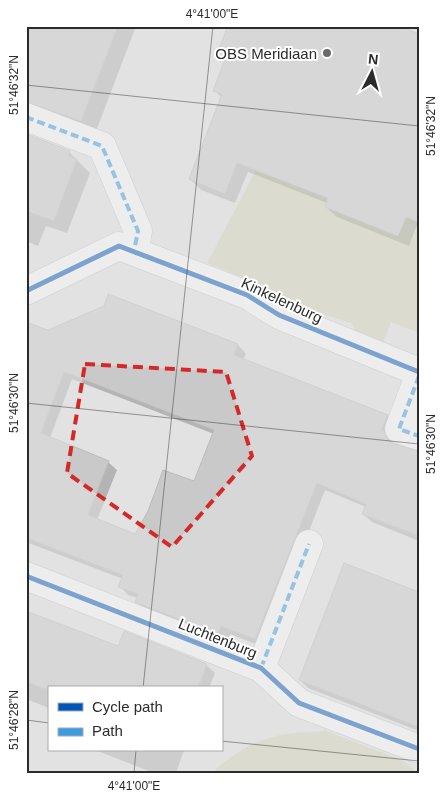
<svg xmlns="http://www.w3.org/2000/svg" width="445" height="799" font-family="Arial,sans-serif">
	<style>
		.green { fill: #d2d5b8 }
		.shadow { fill: #0003; fill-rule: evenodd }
		.building { fill: #c9c9c9; stroke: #bcbcbc; fill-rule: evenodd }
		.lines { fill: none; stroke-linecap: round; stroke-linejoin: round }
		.minor-casing { stroke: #b8b8b8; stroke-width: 29 }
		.minor { stroke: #fbfbfb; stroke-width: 28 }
		.quiet { stroke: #3d9ce1; stroke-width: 4; stroke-dasharray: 8 4; stroke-linecap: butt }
		.cycleway-casing { stroke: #fff; stroke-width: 8 }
		.cycleway { stroke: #0057b8; stroke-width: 5 }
		.marked { fill: none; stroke: #d62828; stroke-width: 4; stroke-dasharray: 10 6; stroke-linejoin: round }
		.ticks { fill: none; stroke: #2a2b2b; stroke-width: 1; stroke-opacity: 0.45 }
		.poi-dot { fill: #6a6b6b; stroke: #fff; stroke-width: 2 }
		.labels { text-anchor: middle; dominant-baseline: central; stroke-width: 4; stroke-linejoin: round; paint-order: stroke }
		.poi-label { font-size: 15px; fill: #2a2b2b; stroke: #fff; text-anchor: end }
		.street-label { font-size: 15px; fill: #2a2b2b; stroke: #fff }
		.neatline { fill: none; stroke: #2a2b2b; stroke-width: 2 }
		.ticks-label { font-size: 12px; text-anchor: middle; fill: #2a2b2b }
	</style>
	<rect width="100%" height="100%" fill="#e2e2e2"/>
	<path class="green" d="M256 170 328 198 325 207 398 236 406 217 419 222V333L391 322 383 343 358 336 351 323 300 307 289 310 272 301 258 284 207 263Z
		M326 731 404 761 417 773H212C233 753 258 738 287 734 299 732 313 732 326 731Z"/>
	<path class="shadow" d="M29 26H136L95 134 26 122V35Z
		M419 35V228L416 227 409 246 337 217 326 207 327 203 248 172 235 203 201 190 190 179 222 98 214 90 227 58 219 51Z
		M26 135 69 152 90 173 67 233 46 226 38 246 26 241Z
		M109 296 238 345 246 354 243 360 387 416 395 425 389 439 394 445 419 452V541L372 522 363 514 366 507 325 490 264 647 230 634 227 642 145 610 137 602 138 598 128 595 120 586 123 579 26 542V331L48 332 104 307ZM72 379 214 434 194 483 136 535 97 520 117 470 108 462 50 438Z
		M419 594V731L308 688 300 680Z
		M26 613 119 647 206 665 215 673 209 688H49V708L26 699Z
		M95 750H184L176 773H154Z"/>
	<path class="building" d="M26 26H118L81 121 26 102Z
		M228 26H400L419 34V222L406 217 398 236 325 207 328 198 237 163 225 194 189 179 222 94 213 91 227 54 218 51Z
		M26 134 70 151 68 156 77 159 54 221 26 211Z
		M108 294 238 344 234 355 388 415 381 430 384 431 387 439 394 444 419 451V536L362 514 366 504 317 483 255 639 221 626 218 634 135 602 138 594 118 587 123 575 26 538V322L48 330 104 306ZM64 372 214 430 194 481 163 470 148 511 135 534 88 515 109 461 41 433Z
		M344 563 419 592V727L299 680Z
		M26 611 118 646 124 631 207 664 198 688H42L26 682Z"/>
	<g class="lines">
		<defs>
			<path id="minor" d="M26 117 102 146 138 231 134 251
				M26 291 119 246 247 295 279 315 419 372
				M419 376 399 429 419 436
				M26 576 261 668 299 703 419 749
				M261 668 309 544"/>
		</defs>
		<use href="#minor" class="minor-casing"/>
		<use href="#minor" class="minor"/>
		<path class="quiet" d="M26 117 102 146 138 231 134 251
			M419 376 399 429 419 436
			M261 668 309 544"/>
		<defs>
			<path id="cycleway" d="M26 291 119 246 247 295 279 315 419 372
				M26 576 261 668 299 703 419 749"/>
		</defs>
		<use href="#cycleway" class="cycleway-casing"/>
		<use href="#cycleway" class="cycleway"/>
	</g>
	<path d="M0 0H445V799H0ZM85 364 226 372 252 456 172 547 67 473Z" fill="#e2e2e2" fill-opacity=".55" fill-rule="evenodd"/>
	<path class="marked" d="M85 364 226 372 252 456 172 547 67 473Z"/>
	<path class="ticks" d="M26 85 419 126M26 403 419 444M143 688 213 26M26 720 49 723M221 741 419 761M134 773 136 750"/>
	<circle class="poi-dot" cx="327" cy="53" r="5"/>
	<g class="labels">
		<g class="poi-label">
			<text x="317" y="53">OBS Meridiaan</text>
		</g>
		<g class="street-label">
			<text transform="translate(282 300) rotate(25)">Kinkelenburg</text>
			<text transform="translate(218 638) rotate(22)">Luchtenburg</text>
		</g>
	</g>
	<rect width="445" height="799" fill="none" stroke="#ffffff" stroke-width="55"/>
	<rect x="48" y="686" width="175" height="65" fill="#ffffff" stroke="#aaaaaa"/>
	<rect x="58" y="703" width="25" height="8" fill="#0057b8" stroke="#aaaaaa"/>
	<text x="92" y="712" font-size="15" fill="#2a2b2b">Cycle path</text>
	<rect x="58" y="728" width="25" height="8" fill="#3d9ce1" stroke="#aaaaaa"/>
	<text x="92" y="736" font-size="15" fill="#2a2b2b">Path</text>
	<g transform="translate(372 72) rotate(6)" stroke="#ffffff" stroke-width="4" paint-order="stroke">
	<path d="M0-4L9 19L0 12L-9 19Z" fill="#2a2b2b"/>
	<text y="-8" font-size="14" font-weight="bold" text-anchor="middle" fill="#2a2b2b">N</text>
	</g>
	<rect x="28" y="28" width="390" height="744" class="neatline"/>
	<g class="ticks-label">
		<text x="212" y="18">4°41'00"E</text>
		<text transform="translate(14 85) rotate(-90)" y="4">51°46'32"N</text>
		<text transform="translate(431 126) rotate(-90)" y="4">51°46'32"N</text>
		<text transform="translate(14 403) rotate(-90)" y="4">51°46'30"N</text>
		<text transform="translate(431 444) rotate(-90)" y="4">51°46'30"N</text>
		<text transform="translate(14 720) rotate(-90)" y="4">51°46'28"N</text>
		<text x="134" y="790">4°41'00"E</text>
	</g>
</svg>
